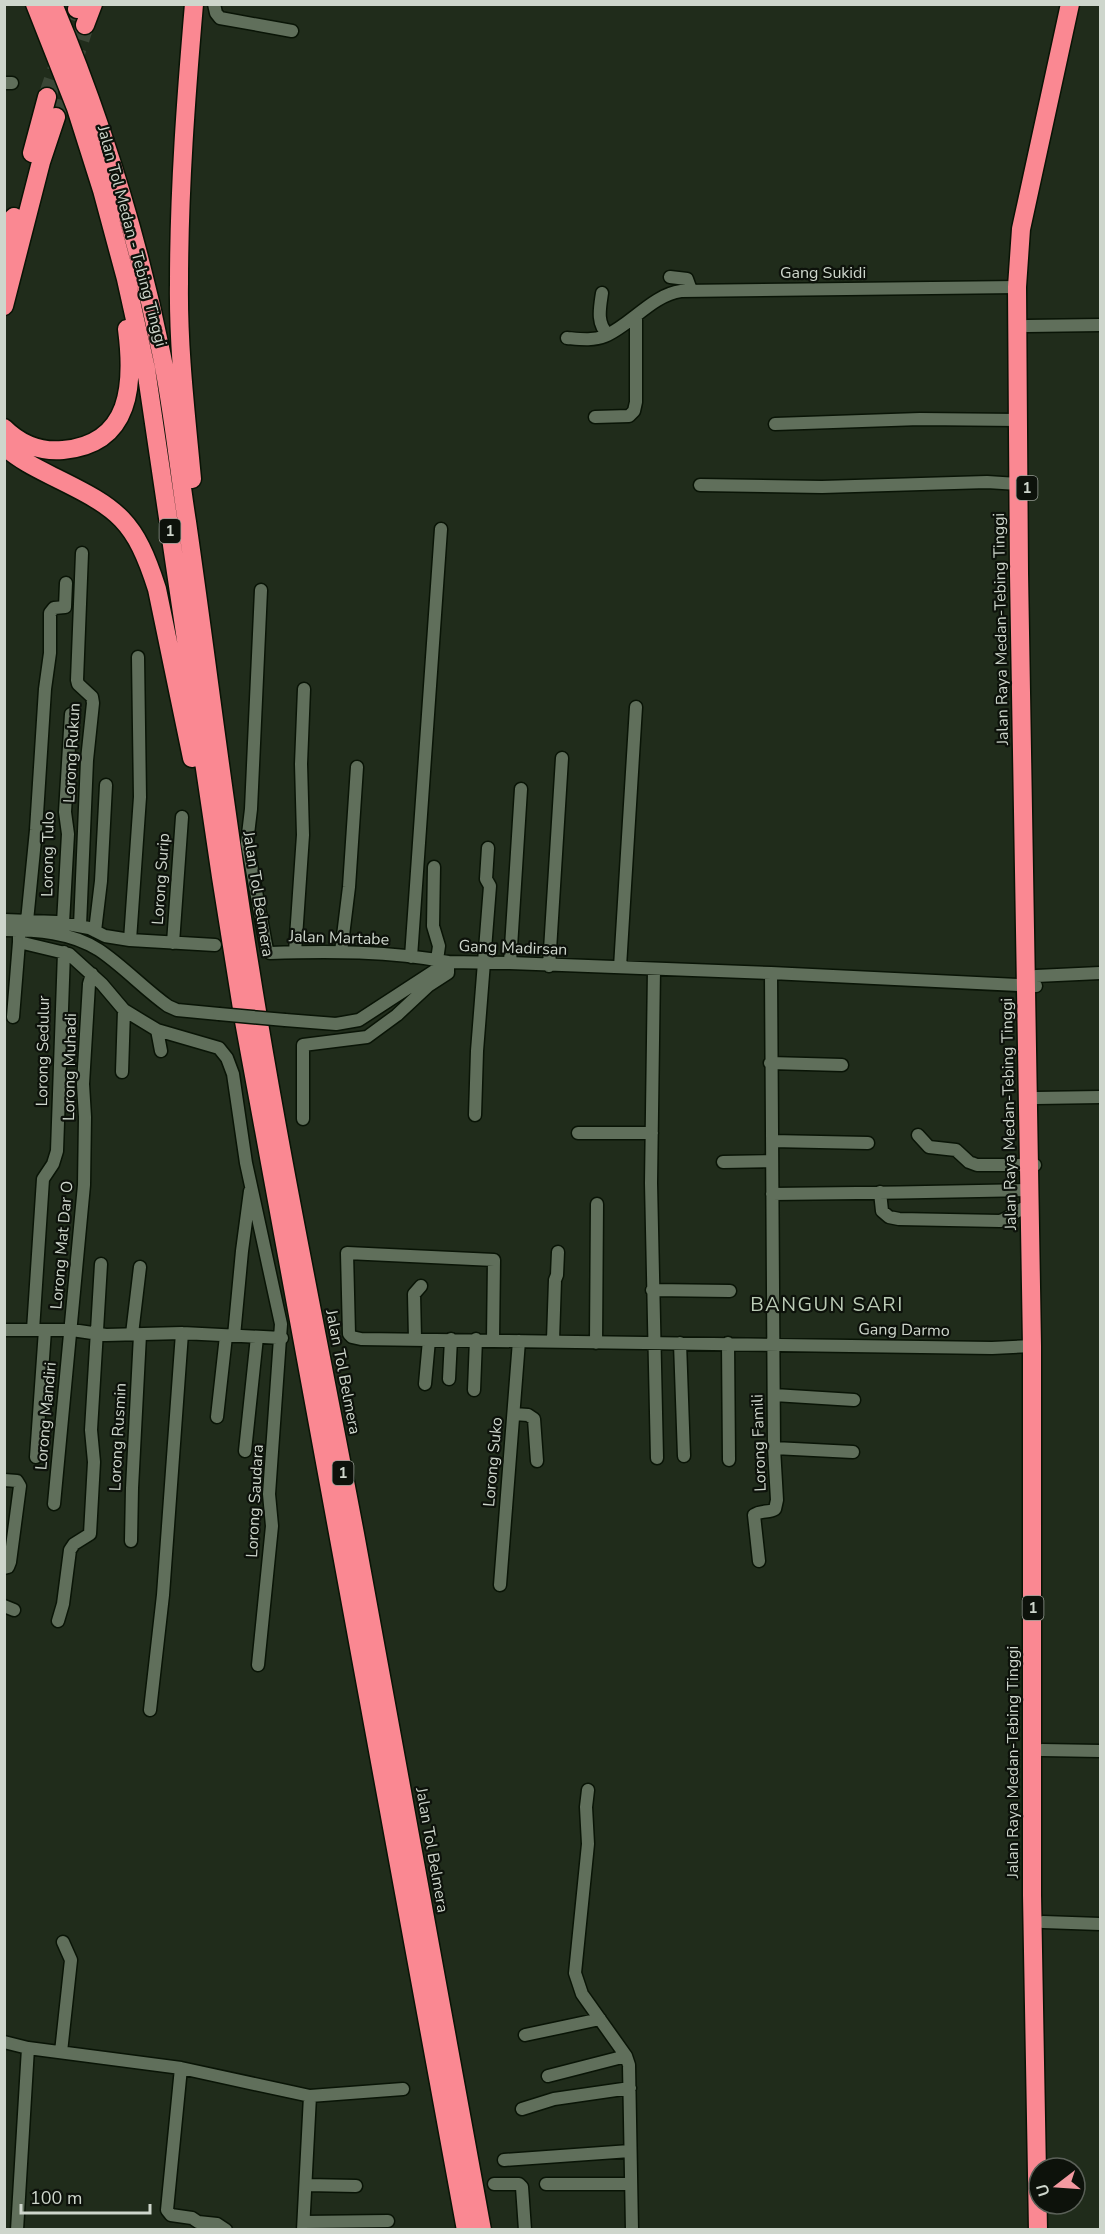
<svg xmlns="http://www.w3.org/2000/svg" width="1105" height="2234" font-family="'Nunito Sans',sans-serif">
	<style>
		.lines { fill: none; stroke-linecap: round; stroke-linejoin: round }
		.highway-tunnel { stroke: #3a4636; stroke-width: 18; stroke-dasharray: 18 9; stroke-linecap: butt }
		.minor-casing { stroke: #091406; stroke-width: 15 }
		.highway-casing { stroke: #091406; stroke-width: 21 }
		.minor { stroke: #606f5b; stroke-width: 12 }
		.highway { stroke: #fa8892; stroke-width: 18 }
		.minor-bridge-casing { stroke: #091406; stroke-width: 15; stroke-linecap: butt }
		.minor-bridge { stroke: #606f5b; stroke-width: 12 }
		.labels { text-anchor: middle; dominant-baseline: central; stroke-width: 4.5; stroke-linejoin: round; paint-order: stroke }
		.shield { fill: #0d120b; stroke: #949b92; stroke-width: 1.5 }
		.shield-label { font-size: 15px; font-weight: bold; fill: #ced6cc }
		.street-label { font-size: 16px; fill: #ced6cc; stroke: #0d120b }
		.quarter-label { font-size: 20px; letter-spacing: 1.5px; fill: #bbcbb6; stroke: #0d120b }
	</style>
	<rect width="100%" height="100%" fill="#202c1b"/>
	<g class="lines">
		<path class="highway-tunnel" d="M47 97 77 9
			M56 117 85 25"/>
		<defs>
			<path id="minor" d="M214 4 216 13 220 18 292 31
				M4 83H12
				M670 277 687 279 691 290
				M602 293C600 307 596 324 608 334
				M1027 326 1100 325
				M567 338C579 339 593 341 605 336 631 325 652 295 681 291L1017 287
				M595 417 629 416 634 411 636 402V317
				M775 424 920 419 1018 420
				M700 485 822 487 987 482 1018 484
				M261 590 251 809 247 843 267 950 270 953C329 951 390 951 448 962V973L428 986 397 1015 367 1037 303 1045V1119
				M434 867 433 926 439 946 437 960
				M4 920 57 922 89 928 105 936 130 940 215 945
				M27 921 36 830 45 689 50 653V613L54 608 65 607 66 583
				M63 923 68 834 65 812 71 714
				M80 926 87 760 93 703 92 697 78 684 77 680 82 553
				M4 930C37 930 71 932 99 950 123 966 144 989 168 1006L177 1010 219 1014
				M19 930V942L69 954 102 984 124 1010 157 1030 219 1048 227 1058 233 1074 246 1163 281 1324 269 1494 272 1526 258 1665
				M95 931 101 881 106 785
				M130 940 140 797 138 657
				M173 943 182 817
				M295 952 303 835 301 764 304 689
				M341 952 349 887 357 767
				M411 957 441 529
				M510 963 521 789
				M549 966 562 758
				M620 967 636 707
				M654 969 651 1183 657 1458
				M1036 976 1100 973
				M13 1017 19 942
				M285 1020 336 1024 359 1020 448 962 510 963 771 973 1036 986
				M157 1030 161 1051
				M770 1063 842 1065
				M122 1072 124 1010
				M1036 1098 1100 1097
				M475 1115 477 1051 490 886 486 879 488 848
				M578 1133H652
				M918 1135 929 1147 956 1150 969 1162 977 1165H1035
				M772 1141 868 1143
				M723 1162 772 1161
				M880 1192 882 1211 889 1217 899 1219 1000 1221C1011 1217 1016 1210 1029 1206
				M772 1194C858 1193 943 1192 1029 1190
				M652 1290 730 1291
				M4 1330H72L106 1335 182 1333 282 1338
				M33 1330 43 1179 53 1164 57 1151 64 952
				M132 1334 140 1267
				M234 1336 242 1251 250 1191
				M415 1339 414 1294 421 1286
				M493 1340 494 1260 347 1253 349 1334 352 1337 361 1339 992 1348 1032 1346
				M553 1340 555 1280 557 1275 558 1252
				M596 1343 597 1204
				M680 1343 684 1456
				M728 1343 729 1460
				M449 1379 451 1339
				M425 1384 429 1340
				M474 1390 476 1339
				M774 1395 854 1400
				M514 1414 528 1415 534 1419 537 1461
				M217 1417 226 1336
				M774 1448 853 1452
				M245 1451 257 1337
				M36 1457 45 1330
				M4 1480 17 1481 20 1486 10 1562 8 1567 4 1568
				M54 1504 84 1185 85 1117 83 1084 89 984 92 974
				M131 1541 132 1488 140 1335
				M759 1561 754 1515C761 1510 769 1513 775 1509L777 1500 774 1448 771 973
				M500 1585 519 1341
				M4 1606 14 1610
				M58 1621 63 1604 70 1550 74 1544 90 1534 94 1462 91 1430 101 1264
				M150 1710 163 1595 182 1333
				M1042 1750 1100 1751
				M588 1790 586 1807 588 1844 575 1973 582 1994 626 2056 629 2065 632 2230
				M1043 1922 1100 1924
				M525 2035 600 2019
				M4 2042 28 2048 181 2068 310 2096 303 2230
				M61 2052 71 1960 63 1942
				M181 2068 167 2210 171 2215 192 2218 198 2222 217 2224 226 2230
				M548 2076 626 2056
				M310 2096 403 2089
				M522 2109 554 2099 630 2088
				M504 2160 630 2151
				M494 2184H519L522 2187 525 2230
				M546 2184H631
				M307 2185 356 2186
				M304 2222 388 2221
				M17 2230 28 2048"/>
			<path id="highway" d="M35 4 76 108 102 190 126 279 146 369 221 877 244 1021 466 2230
				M53 4C100 116 137 234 161 352 173 408 178 465 187 522 208 668 225 815 249 962 279 1153 319 1343 355 1534 399 1765 439 1998 482 2230
				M77 9 79 4
				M85 25 93 4
				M32 153 47 97
				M4 253 14 217
				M4 306 41 162 56 117
				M4 428C20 444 41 452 63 450 132 444 134 383 127 329
				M4 446C19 460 38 469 56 478 119 509 135 520 157 589L192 758
				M192 479C186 414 178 348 179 283 179 190 186 97 194 4
				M1038 2230 1032 1895V1346L1019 573 1017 287 1021 229 1070 4"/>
		</defs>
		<use href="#minor" class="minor-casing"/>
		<use href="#highway" class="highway-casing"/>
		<use href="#minor" class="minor"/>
		<use href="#highway" class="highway"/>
		<defs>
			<path id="minor-bridge" d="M219 1014 285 1020"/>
		</defs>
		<use href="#minor-bridge" class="minor-bridge-casing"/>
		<use href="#minor-bridge" class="minor-bridge"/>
	</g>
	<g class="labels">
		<g class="shield">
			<rect x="1016.5" y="476" width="21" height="24" rx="4.5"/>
			<rect x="159.5" y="519" width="21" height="24" rx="4.5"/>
			<rect x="332.5" y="1461" width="21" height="24" rx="4.5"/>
			<rect x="1022.5" y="1596" width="21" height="24" rx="4.5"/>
		</g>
		<g class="shield-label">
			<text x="1027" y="488">1</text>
			<text x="170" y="531">1</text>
			<text x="343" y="1473">1</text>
			<text x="1033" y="1608">1</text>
		</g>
		<g class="street-label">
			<text transform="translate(132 236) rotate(75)">Jalan Tol Medan - Tebing Tinggi</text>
			<text x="823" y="273">Gang Sukidi</text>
			<text transform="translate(1001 629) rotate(-91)">Jalan Raya Medan-Tebing Tinggi</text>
			<text transform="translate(72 753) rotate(-87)">Lorong Rukun</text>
			<text transform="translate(48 854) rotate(-89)">Lorong Tulo</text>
			<text transform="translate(161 879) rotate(-86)">Lorong Surip</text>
			<text transform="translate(258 894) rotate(81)">Jalan Tol Belmera</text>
			<text transform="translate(339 938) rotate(2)">Jalan Martabe</text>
			<text transform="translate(513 948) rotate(2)">Gang Madirsan</text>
			<text transform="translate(43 1051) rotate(-89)">Lorong Sedulur</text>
			<text transform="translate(70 1067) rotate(-89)">Lorong Muhadi</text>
			<text transform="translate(1009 1114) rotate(-91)">Jalan Raya Medan-Tebing Tinggi</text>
			<text transform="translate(62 1245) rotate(-85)">Lorong Mat Dar O</text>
			<text transform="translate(904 1330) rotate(1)">Gang Darmo</text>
			<text transform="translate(343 1372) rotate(79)">Jalan Tol Belmera</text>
			<text transform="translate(46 1416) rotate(-85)">Lorong Mandiri</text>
			<text transform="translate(118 1437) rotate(-87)">Lorong Rusmin</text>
			<text transform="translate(759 1443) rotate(-92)">Lorong Famili</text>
			<text transform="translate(493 1462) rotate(-85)">Lorong Suko</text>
			<text transform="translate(255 1501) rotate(-87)">Lorong Saudara</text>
			<text transform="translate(1013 1762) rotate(-90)">Jalan Raya Medan-Tebing Tinggi</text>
			<text transform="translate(432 1850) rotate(80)">Jalan Tol Belmera</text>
		</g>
		<g class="quarter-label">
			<text x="827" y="1304">BANGUN SARI</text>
		</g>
	</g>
	<rect width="1105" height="2234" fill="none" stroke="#ced6cc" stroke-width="12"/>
	<g transform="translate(1057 2186) rotate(253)"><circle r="28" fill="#0d120b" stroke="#5a6058" stroke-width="1.5"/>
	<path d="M0-4.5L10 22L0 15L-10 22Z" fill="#f49aa1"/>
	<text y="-9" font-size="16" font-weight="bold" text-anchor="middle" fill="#ced6cc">U</text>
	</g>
	<path d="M21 2204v9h129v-9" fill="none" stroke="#ced6cc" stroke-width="3"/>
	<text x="30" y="2204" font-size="18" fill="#ced6cc" stroke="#0d120b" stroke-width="4.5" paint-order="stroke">100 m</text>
</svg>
